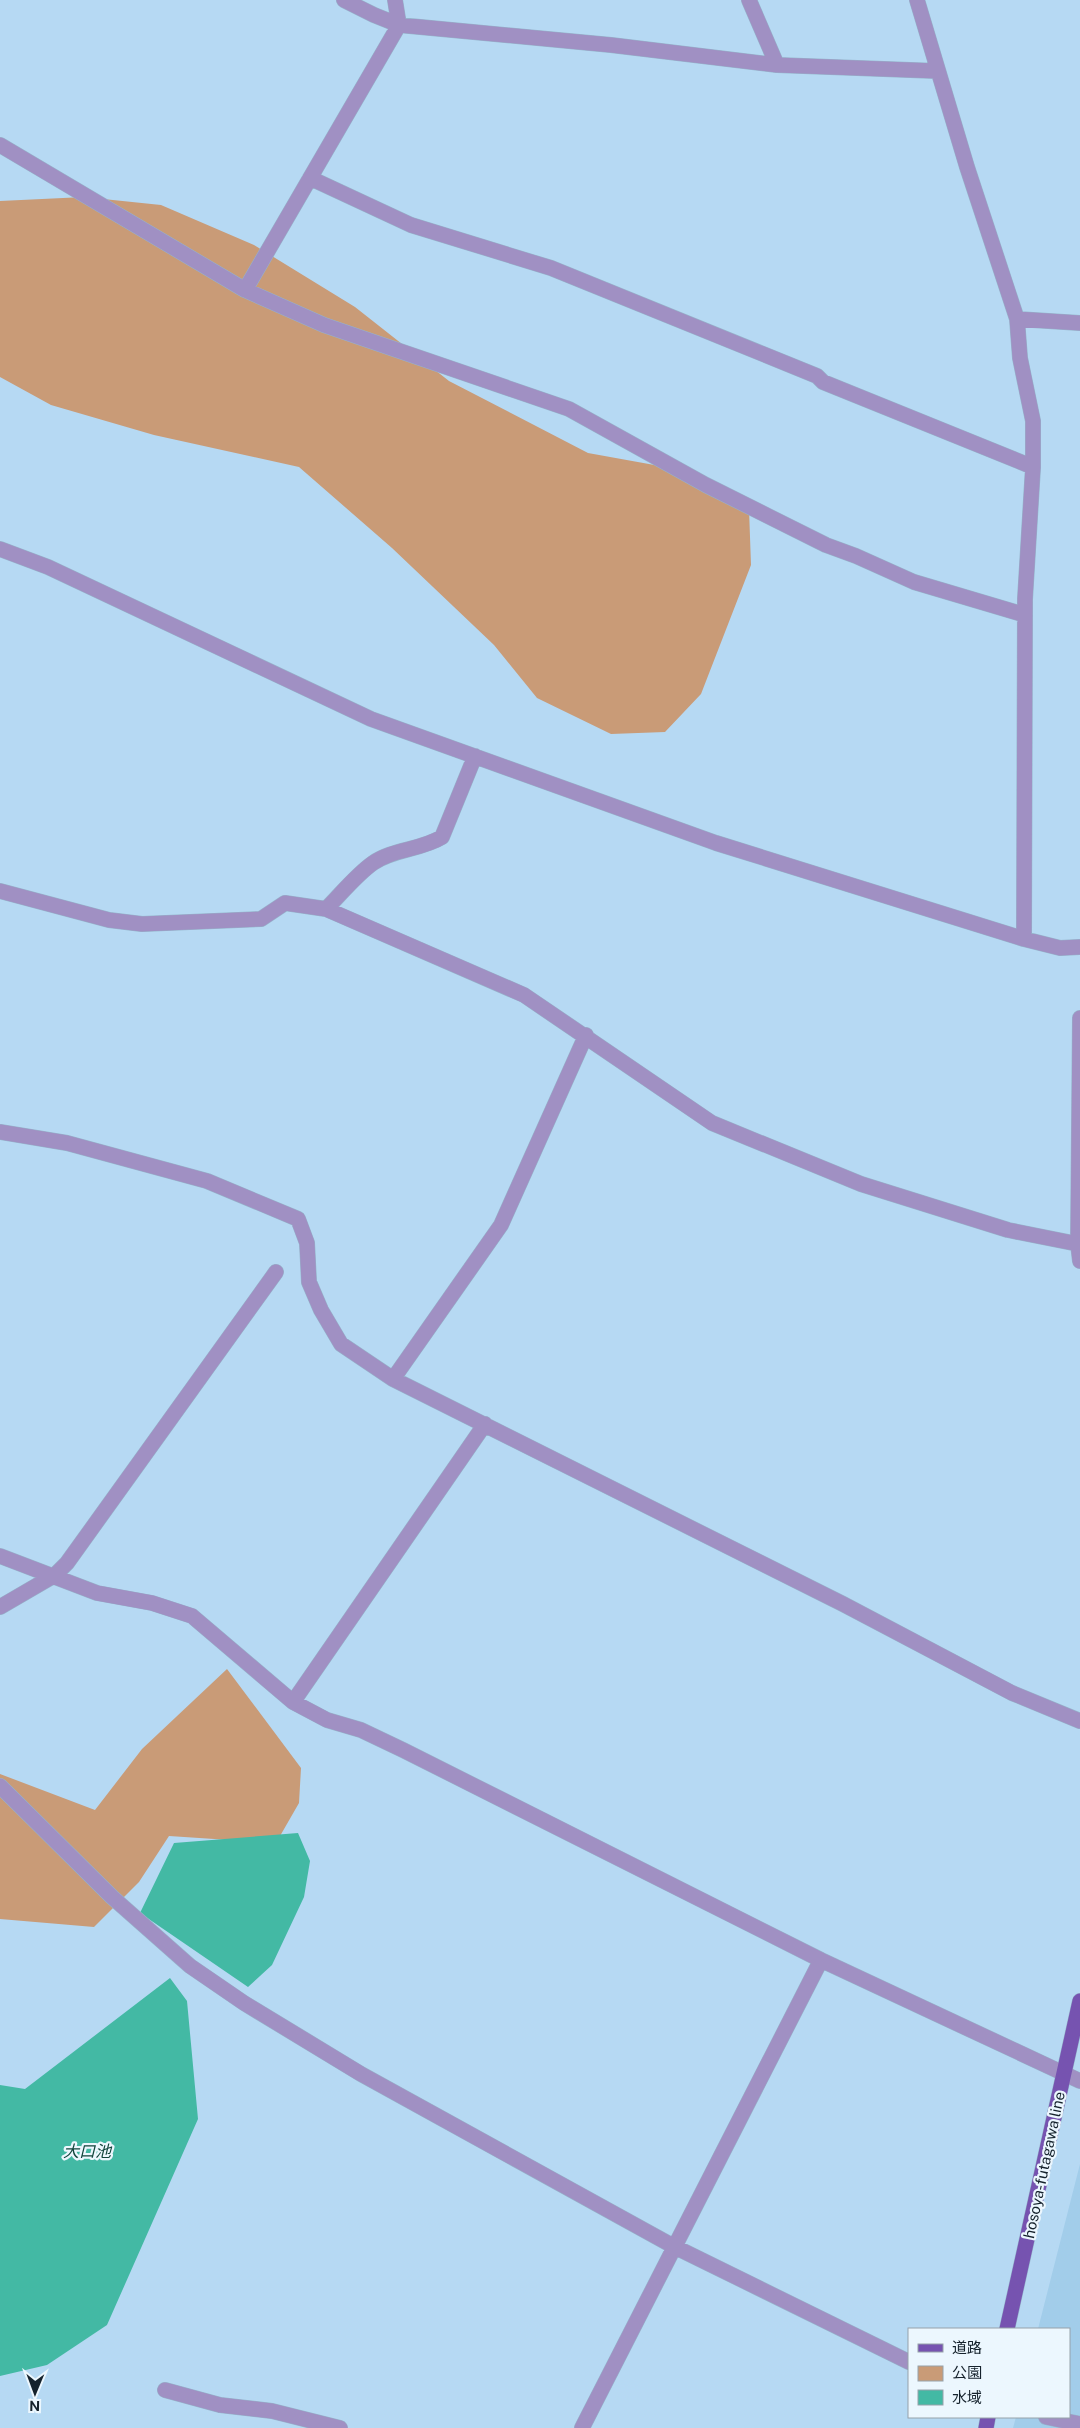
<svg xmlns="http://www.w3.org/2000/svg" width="1080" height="2428" font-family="'Public Sans','Noto Sans JP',sans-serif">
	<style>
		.built { fill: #a2cdea }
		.green { fill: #c99b77 }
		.water { fill: #43b9a4 }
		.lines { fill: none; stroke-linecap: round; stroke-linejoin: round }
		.minor-casing { stroke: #96b4cb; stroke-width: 16 }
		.major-casing { stroke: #96b4cb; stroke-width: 16 }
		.minor { stroke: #a090c3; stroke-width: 15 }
		.major { stroke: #7653b0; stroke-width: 15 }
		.labels { text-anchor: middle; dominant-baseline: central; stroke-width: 4.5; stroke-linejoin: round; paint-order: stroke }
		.street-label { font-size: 15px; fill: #15222c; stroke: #ecf7fe }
		.water-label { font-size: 16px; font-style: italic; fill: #11443b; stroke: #ecf7fe }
	</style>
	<rect width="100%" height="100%" fill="#b6d9f3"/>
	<path class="built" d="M1080 2164V2428H1013L1016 2417H1069V2329H1038Z"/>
	<path class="green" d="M84 197 161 205 254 245 355 307 449 381 588 453 682 470 749 509 751 565 701 694 665 732 611 734 537 698 494 645 392 548 299 467 154 435 51 405 0 377V201Z
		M227 1669 301 1768 299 1803 276 1843 169 1836 139 1882 94 1927 0 1919V1774L95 1810 142 1749Z"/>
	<path class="water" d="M298 1833 310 1861 304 1897 272 1965 248 1987 140 1913 174 1843Z
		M170 1978 187 2001 198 2119 107 2325 47 2365 0 2376V2085L25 2089Z"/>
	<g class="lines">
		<defs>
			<path id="minor" d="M344 0 374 15 399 25 611 45 777 65 937 71
				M749 0 777 65
				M917 0 967 167 1017 319 1020 358 1033 421V467L1025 599 1024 939
				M0 145 245 290 324 325 569 409 706 485 826 545 856 556 914 582 1025 615
				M310 178 411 225 551 268 817 376 823 382 1033 467
				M245 290 399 25 395 0
				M1017 319 1080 323
				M0 549 48 567 371 719 716 843 1024 939 1060 948 1080 947
				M0 891 109 920 142 924 261 919 285 903 326 909 524 995 712 1123 861 1184 1008 1230 1078 1244
				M326 909C341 894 356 875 373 863 393 849 421 850 442 837L475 756
				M1080 1018 1078 1244 1080 1261
				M0 1132 67 1143 207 1181 298 1219 307 1243 309 1282 321 1310 341 1344 393 1379 843 1604 1012 1693 1080 1721
				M393 1379 501 1225 586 1035
				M0 1556 97 1593 152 1603 192 1616 293 1702 327 1720 361 1730 403 1750 821 1960 1080 2081
				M0 1607 55 1575 67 1563 276 1272
				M293 1702 485 1424
				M0 1786 112 1897 190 1966 244 2003 361 2074 673 2246 909 2362
				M165 2390 220 2405 272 2411 340 2428
				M1046 2417 1080 2424
				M582 2428 821 1960"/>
			<path id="major" d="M1007 2329 1080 2001
				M986 2428 988 2417"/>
		</defs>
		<use href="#minor" class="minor-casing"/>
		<use href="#major" class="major-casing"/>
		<use href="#minor" class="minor"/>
		<use href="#major" class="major"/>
	</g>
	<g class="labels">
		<g class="street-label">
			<text transform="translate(1044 2165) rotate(-78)">hosoya-futagawa line</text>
		</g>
		<g class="water-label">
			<text x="87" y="2151">大口池</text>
		</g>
	</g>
	<rect x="908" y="2328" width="162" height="90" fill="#ecf7fe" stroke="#96a2aa"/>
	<rect x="918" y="2344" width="25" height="8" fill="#7653b0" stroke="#96a2aa"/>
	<text x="952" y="2353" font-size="15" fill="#15222c">道路</text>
	<rect x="918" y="2366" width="25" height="15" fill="#c99b77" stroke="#96a2aa"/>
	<text x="952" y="2378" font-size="15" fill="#15222c">公園</text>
	<rect x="918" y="2390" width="25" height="15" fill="#43b9a4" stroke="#96a2aa"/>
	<text x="952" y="2403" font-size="15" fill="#15222c">水域</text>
	<g transform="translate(35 2393) rotate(181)" stroke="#ecf7fe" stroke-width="4" paint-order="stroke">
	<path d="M0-4L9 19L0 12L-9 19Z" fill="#15222c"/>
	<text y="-8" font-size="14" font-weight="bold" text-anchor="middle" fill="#15222c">N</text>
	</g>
</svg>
